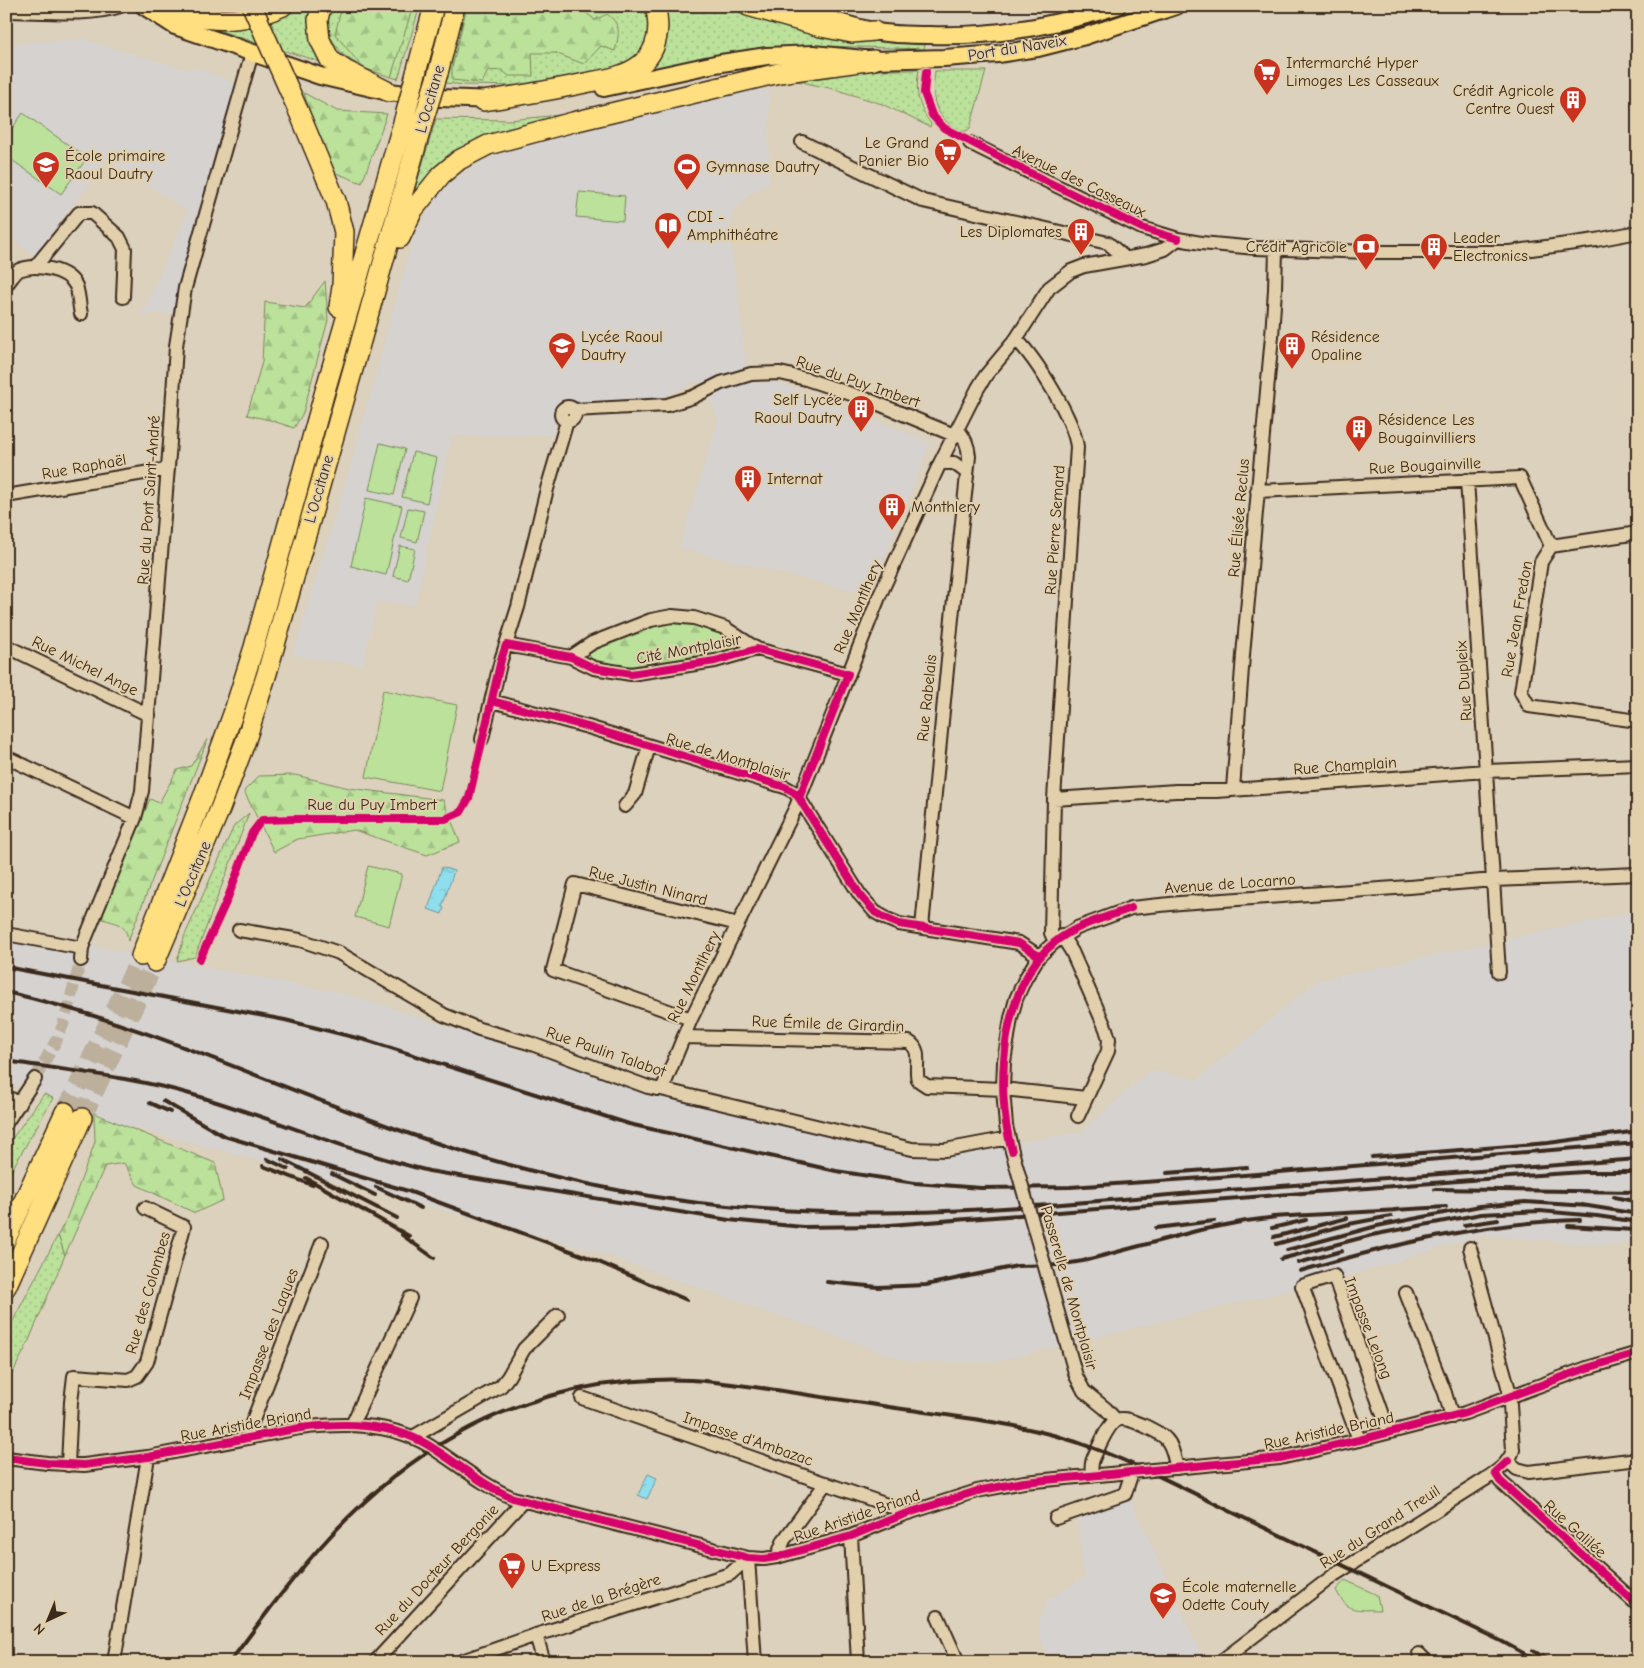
<svg xmlns="http://www.w3.org/2000/svg" width="1644" height="1668" font-family="'Comic Neue',sans-serif">
	<style>
		.built { fill: #d5d2d0 }
		.grass { fill: url(#grass-dots); stroke: #7b865c }
		.forest { fill: url(#forest-firs); stroke: #7b865c }
		.park { fill: #bbe19b; stroke: #7b865c }
		.water { fill: url(#water-ripples); stroke: #6d969a }
		.lines { fill: none; stroke-linecap: round; stroke-linejoin: round }
		.minor-tunnel { stroke: #bcb09d; stroke-width: 12; stroke-dasharray: 12 6; stroke-linecap: butt }
		.highway-tunnel { stroke: #bcb09d; stroke-width: 19; stroke-dasharray: 19 9; stroke-linecap: butt }
		.minor-casing { stroke: #3b2a1e; stroke-width: 16 }
		.major-casing { stroke: #3b2a1e; stroke-width: 20 }
		.highway-casing { stroke: #3b2a1e; stroke-width: 22 }
		.minor { stroke: #e2d0ad; stroke-width: 12 }
		.major { stroke: #ffdf80; stroke-width: 16 }
		.highway { stroke: #ffdf80; stroke-width: 19 }
		.rail { stroke: #3b2a1e; stroke-width: 4 }
		.minor-bridge-casing { stroke: #3b2a1e; stroke-width: 16; stroke-linecap: butt }
		.highway-bridge-casing { stroke: #3b2a1e; stroke-width: 22; stroke-linecap: butt }
		.minor-bridge { stroke: #e2d0ad; stroke-width: 12 }
		.highway-bridge { stroke: #ffdf80; stroke-width: 19 }
		.cycleway-casing { stroke: #e2d0ad; stroke-width: 11 }
		.cycleway { stroke: #d6006c; stroke-width: 8 }
		.labels { text-anchor: middle; dominant-baseline: central; stroke-width: 4; stroke-linejoin: round; paint-order: stroke }
		.street-label { font-size: 16px; fill: #3b2a1e; stroke: #e2d0ad }
		.poi-label { font-size: 16px; fill: #3b2a1e; stroke: #e2d0ad; text-anchor: start }
	</style>
	<defs>
		<pattern id="grass-dots" width="8" height="8" patternUnits="userSpaceOnUse" patternTransform="scale(1.25)"><rect width="8" height="8" fill="#bbe19b"/><path d="M2 2h.1M6 6h.1" fill="none" stroke="#a2c185" stroke-width="1.8" stroke-linecap="round"/></pattern>
		<pattern id="forest-firs" width="22" height="20" patternUnits="userSpaceOnUse" patternTransform="scale(1.25)"><rect width="22" height="20" fill="#bbe19b"/><path d="M5 1l3.5 6h-7zM16 11l3.5 6h-7z" fill="#a2c185"/></pattern>
		<pattern id="water-ripples" width="26" height="14" patternUnits="userSpaceOnUse" patternTransform="scale(1.25)"><rect width="26" height="14" fill="#8fdeed"/><path d="M2 4q2-2 4 0t4 0M15 11q2-2 4 0t4 0" fill="none" stroke="#7cbfcb"/></pattern>
	</defs>
	<rect width="100%" height="100%" fill="#dcd1bd"/>
	<filter id="ink" filterUnits="userSpaceOnUse"><feTurbulence type="fractalNoise" baseFrequency=".02" numOctaves="2"/><feDisplacementMap in="SourceGraphic" scale="10" xChannelSelector="R" yChannelSelector="G"/><feConvolveMatrix kernelMatrix="1 2 1 2 8 2 1 2 1" color-interpolation-filters="sRGB"/></filter>
	<g filter="url(#ink)">
		<path class="built" d="M82 39 185 69 198 68 237 84 185 262 174 313 142 315 188 211 120 167 107 160 35 256 6 234V44Z
			M753 88 769 91V184L748 195 734 211 728 231 734 264 748 382H777L931 442 889 546 868 594 679 548 718 420 703 382H693L658 400 555 404V435L452 436 415 606 377 601 363 666 293 655 358 440 406 262 414 238 435 199 452 181 477 164 511 150Z
			M1638 911V1242L1598 1245 1480 1235 1353 1275 994 1362H910L595 1251 125 1125 44 1094 6 1082V929L351 995 660 1096 934 1156 1082 1132 1150 1070 1197 1080 1319 980Z
			M1129 1496 1204 1661 1050 1662 1041 1640 1038 1623 1048 1600 1086 1576 1082 1569 1078 1515Z"/>
		<path class="grass" d="M296 6H315L324 63 279 49 267 22 287 13Z
			M331 6H420L398 79 363 68 342 54 328 34V12Z
			M464 6H650L651 43 627 67 526 86 465 85 445 83Z
			M666 6H736L788 22 859 39 925 45 924 49 825 46 750 49 649 72C665 44 671 39 666 6Z
			M249 23 257 43 206 26Z
			M863 70H919C915 92 918 106 931 124L930 127 882 104 834 89 792 80Z
			M935 71H986L970 128C961 140 939 116 936 106 932 96 934 82 935 71Z
			M579 113 503 135 412 199 436 119 510 120Z
			M249 813 195 957 177 961 185 935 234 826Z
			M44 1094 53 1098 6 1180V1147Z
			M58 1235 65 1255 27 1345 6 1386V1334Z"/>
		<path class="forest" d="M342 6H413L391 77 363 68 335 34Z
			M467 6H591L585 12 595 20 607 14C622 25 619 34 615 51L601 46 584 64 555 53H532L533 76H509L502 70 488 71 482 83 452 80V68Z
			M304 93 337 111 387 114 362 183 328 170Z
			M325 281 328 320 303 413 294 428 270 420 247 415 262 362 265 302 305 308Z
			M671 620 698 623 740 643 742 648 719 655 629 669 591 661 589 653 620 636Z
			M208 738 128 941C127 923 115 923 99 918L150 799 159 803 177 770 191 766Z
			M295 775 349 788 443 800 460 842 427 855 354 830 298 839 274 852 244 791 259 776Z
			M94 1113 215 1163 223 1200 195 1213 137 1185 124 1163 105 1166 65 1255 58 1235 66 1220 95 1142Z"/>
		<path class="park" d="M23 113 87 158 61 194 6 156V137Z
			M579 192 625 196 623 221 576 217Z
			M380 443 405 449 394 495 369 490Z
			M413 452 437 458 427 503 402 497Z
			M366 498 402 506 386 575 351 566Z
			M408 508 424 511 417 542 401 538Z
			M400 546 415 549 408 580 393 576Z
			M383 690 457 705 440 791 366 777Z
			M368 866 402 874 389 926 355 917Z
			M1345 1580 1377 1595 1380 1610C1356 1609 1348 1614 1336 1590Z"/>
		<path class="water" d="M442 867 454 871 442 907 444 908 442 914 428 909Z
			M648 1474 657 1478 647 1499 638 1495Z"/>
		<g class="lines">
			<path class="minor-tunnel" d="M35 1079 57 1039 63 1025 81 960"/>
			<path class="highway-tunnel" d="M65 1112 141 956
				M82 1118 155 962"/>
			<defs>
				<path id="minor" d="M6 11C41 11 88 17 121 6
					M802 142 923 201 1108 243 1125 258
					M970 143 1142 228 1178 239 1201 243 1256 248 1369 252H1510L1596 240 1638 232
					M35 267 79 213H92L119 237 125 249 123 297
					M6 285C10 281 14 273 19 270 35 263 68 269 76 286 79 294 79 305 81 314
					M1016 339C1036 359 1074 419 1077 447L1054 799 1051 933 1055 942
					M561 414a7 7 0 1 1 14 0a7 7 0 1 1-14 0Z
					M574 410 667 405 693 397 721 383 751 374 780 373 806 379 869 400 954 435
					M940 463H954L966 472
					M1467 480 1499 972
					M1257 491 1520 478 1551 546
					M6 496 168 469
					M1551 546 1541 562 1521 692 1529 706 1638 721
					M1551 546 1638 533
					M506 645 571 657 594 668 631 674 715 661 757 649
					M6 646 149 715
					M571 657 592 643 651 620 672 616 694 618 725 628 757 649 848 674
					M492 701 588 727 785 787 794 792 799 798 860 895 875 912 887 919 899 924 1019 943 1039 956
					M482 739 501 660 518 607 547 489 567 421
					M6 757 135 818
					M1233 789 1243 655 1272 336 1275 289 1276 249
					M1054 799 1176 791H1216L1260 788 1486 771 1638 765
					M625 806 635 794 649 746
					M922 927 952 618 969 456C968 445 965 438 957 429
					M239 930 300 940 339 953 444 1015 479 1029 529 1043 648 1087 657 1089H661L912 1149 945 1150 1009 1138
					M6 934 82 948
					M1062 936 1072 952 1106 1029 1109 1039 1108 1051 1078 1116
					M81 960 82 948 86 937 135 818 142 791 170 442 176 346 185 288 252 53
					M691 1019 553 970 575 884 738 924
					M684 1037 909 1042C923 1050 914 1067 918 1080L927 1086 1003 1089 1086 1098
					M661 1089 664 1085 691 1019 796 807 879 597 940 463 978 388 986 375 1016 339 1049 288 1071 271 1084 266 1146 255 1165 249 1178 239
					M6 1096 20 1104
					M6 1123 35 1079
					M1012 1151 1006 1126 1003 1089 1004 1062 1011 1018 1016 999 1025 979 1039 956 1055 942 1077 928 1131 908 1180 903 1409 887 1494 880 1638 874
					M1406 1293 1445 1393 1452 1417
					M1084 1391 1106 1409 1116 1420
					M582 1398 893 1507 902 1515
					M352 1425 410 1298
					M413 1437 501 1386 508 1377 524 1349 558 1315
					M249 1438 250 1428 322 1243
					M1359 1440 1302 1286 1334 1276 1389 1432
					M6 1458 47 1463 84 1465 148 1457 300 1428C343 1423 389 1422 428 1445 456 1462 482 1485 513 1498L748 1558 764 1559 777 1557 851 1536 902 1515 977 1491 1024 1482 1280 1458 1359 1440 1465 1413 1587 1368 1638 1353
					M1508 1461 1517 1469 1529 1472 1638 1459
					M68 1465 71 1402 74 1376 128 1380 137 1376 147 1362 184 1227 145 1208
					M1495 1473 1500 1481 1519 1498 1638 1605
					M1092 1476C1090 1460 1094 1458 1100 1444 1114 1415 1118 1414 1147 1427 1154 1431 1161 1433 1166 1439 1173 1446 1174 1458 1177 1468
					M1056 1518 1125 1494 1132 1472
					M851 1536 858 1662
					M777 1557 784 1540 826 1483
					M748 1558 755 1662
					M938 1617 958 1662
					M536 1635 544 1662
					M1419 1654 1427 1662
					M114 1662 148 1457
					M375 1662 523 1501
					M459 1662 536 1635 730 1574 748 1558
					M1220 1662 1334 1575 1484 1480C1496 1472 1509 1464 1513 1450L1509 1390 1470 1248"/>
				<path id="major" d="M144 6 175 26 320 76 389 92 440 98 495 100
					M789 6C816 15 844 25 873 31 891 35 911 35 930 35 994 37 1056 26 1117 6
					M604 88 715 64 767 56 813 54 874 60 944 58 998 54 1038 48 1085 36 1176 6"/>
				<path id="highway" d="M170 6C203 26 248 22 283 6
					M321 6 318 20 320 40 330 60 345 70 389 92
					M748 6 821 27 852 33 874 31
					M416 73 434 6
					M438 73 455 6
					M484 101C520 95 555 90 590 82 607 79 626 76 640 65 658 52 661 27 655 6
					M298 110 336 201 344 232 342 287 339 307
					M400 238 413 210 441 175 459 160 488 145 573 122 779 73 874 60
					M141 956 203 797 233 714 254 647 325 391 405 116
					M155 962 220 809 246 740 267 673 424 118
					M6 1239 65 1112
					M6 1287 82 1118"/>
			</defs>
			<use href="#minor" class="minor-casing"/>
			<use href="#major" class="major-casing"/>
			<use href="#highway" class="highway-casing"/>
			<use href="#minor" class="minor"/>
			<use href="#major" class="major"/>
			<use href="#highway" class="highway"/>
			<path class="rail" d="M6 967 285 1020 369 1041 629 1124 836 1171 915 1183 981 1188 1070 1187 1219 1177 1638 1143
				M6 992C135 1021 254 1077 377 1122 459 1153 542 1176 627 1192 830 1230 1025 1207 1228 1190 1365 1179 1501 1170 1638 1159
				M6 1061C70 1071 135 1077 197 1096 275 1119 350 1152 429 1171L729 1220 803 1227 877 1226 1523 1176 1584 1172H1638
				M163 1101 224 1136 408 1191 587 1257 687 1300
				M150 1103 170 1112
				M1372 1157 1548 1143 1638 1131
				M267 1159 288 1169
				M282 1159 397 1218
				M263 1166 312 1185
				M1167 1173 1247 1167
				M332 1174 375 1195
				M306 1178 409 1236
				M376 1187 421 1208
				M1435 1189 1638 1192
				M1614 1197 1638 1202
				M1582 1205 1638 1214
				M1394 1210 1446 1207
				M1272 1217 1399 1210
				M1464 1225 1498 1220
				M1568 1226 1634 1230
				M1156 1228 1214 1221
				M1272 1228 1306 1220
				M402 1235 434 1258
				M1274 1237 1347 1218
				M1276 1244 1349 1224 1391 1216
				M1287 1250 1377 1226 1480 1206 1525 1202 1589 1206
				M1281 1259 1372 1235 1481 1214 1540 1211 1597 1216 1638 1222
				M1298 1263 1342 1251
				M1300 1271C1390 1245 1485 1222 1580 1220
				M827 1282 878 1287 926 1285 1017 1266 1058 1265 1083 1261 1200 1230 1246 1221 1277 1217
				M1533 1651 1553 1662
				M230 1662C295 1574 358 1489 456 1435 516 1401 585 1382 654 1380 695 1378 735 1384 776 1390 813 1396 851 1401 889 1407 957 1417 1028 1423 1093 1448 1144 1467 1193 1493 1242 1517 1329 1558 1415 1600 1501 1641L1540 1662"/>
			<defs>
				<path id="minor-bridge" d="M1012 1151 1076 1376 1084 1391"/>
				<path id="highway-bridge" d="M252 6 298 110
					M405 116 416 73
					M424 118 438 73"/>
			</defs>
			<use href="#minor-bridge" class="minor-bridge-casing"/>
			<use href="#highway-bridge" class="highway-bridge-casing"/>
			<use href="#minor-bridge" class="minor-bridge"/>
			<use href="#highway-bridge" class="highway-bridge"/>
			<defs>
				<path id="cycleway" d="M926 72 924 93 932 115 944 128 1038 177 1142 228 1178 239
					M492 701 588 727 785 787 794 792 799 798 860 895 875 912 887 919 899 924 1019 943 1039 956
					M200 959 227 900 252 833 262 820 295 819H445L461 812 469 798 501 660 506 645 571 657 594 668 631 674 715 661 757 649 848 674 799 798
					M1012 1151C994 1089 1001 984 1055 942 1077 924 1106 918 1131 908
					M6 1458 47 1463 84 1465 148 1457 300 1428C343 1423 389 1422 428 1445 456 1462 482 1485 513 1498L748 1558 764 1559 777 1557 851 1536 902 1515 977 1491 1024 1482 1280 1458 1359 1440 1465 1413 1587 1368 1638 1353
					M1508 1461 1495 1473 1500 1481 1638 1605"/>
			</defs>
			<use href="#cycleway" class="cycleway-casing"/>
			<use href="#cycleway" class="cycleway"/>
		</g>
	</g>
	<defs>
		<symbol id="supermarket-pin" viewBox="-11 -11 22 30"><path d="M0 17L-7.5 6A9.5 9.5 0 1 1 7.5 6Z" fill="#c8321e" stroke="#e2d0ad"/><path d="M-6-5.5h2.5l.6 2H6L4.5 2H-2.5L-4.4-4H-6ZM-1.5 3.2a1.3 1.3 0 1 0 .1 0ZM3 3.2a1.3 1.3 0 1 0 .1 0Z" fill="#fff"/></symbol>
		<symbol id="building-pin" viewBox="-11 -11 22 30"><path d="M0 17L-7.5 6A9.5 9.5 0 1 1 7.5 6Z" fill="#c8321e" stroke="#e2d0ad"/><path d="M-4-6H4V6H1V3H-1V6H-4ZM-2.5-4.3h1.7v1.8h-1.7ZM.8-4.3h1.7v1.8H.8ZM-2.5-1h1.7V.8h-1.7ZM.8-1h1.7V.8H.8Z" fill="#fff"/></symbol>
		<symbol id="school-pin" viewBox="-11 -11 22 30"><path d="M0 17L-7.5 6A9.5 9.5 0 1 1 7.5 6Z" fill="#c8321e" stroke="#e2d0ad"/><path d="M0-5L7-2L0 1L-7-2ZM-4 1L0 2.5L4 1V4Q0 6-4 4Z" fill="#fff"/></symbol>
		<symbol id="stadium-pin" viewBox="-11 -11 22 30"><path d="M0 17L-7.5 6A9.5 9.5 0 1 1 7.5 6Z" fill="#c8321e" stroke="#e2d0ad"/><path d="M0-5a6.5 5 0 1 0 0 10a6.5 5 0 1 0 0-10ZM-3.5-1.8h7v3.6h-7Z" fill="#fff"/></symbol>
		<symbol id="library-pin" viewBox="-11 -11 22 30"><path d="M0 17L-7.5 6A9.5 9.5 0 1 1 7.5 6Z" fill="#c8321e" stroke="#e2d0ad"/><path d="M-6-4Q-3-5.5-.7-3.5V5Q-3 3-6 4ZM6-4Q3-5.5 .7-3.5V5Q3 3 6 4Z" fill="#fff"/></symbol>
		<symbol id="bank-pin" viewBox="-11 -11 22 30"><path d="M0 17L-7.5 6A9.5 9.5 0 1 1 7.5 6Z" fill="#c8321e" stroke="#e2d0ad"/><path d="M-6-4H6V4H-6ZM0-2.3a2.3 2.3 0 1 0 0 4.6a2.3 2.3 0 1 0 0-4.6Z" fill="#fff"/></symbol>
	</defs>
	<g fill-rule="evenodd">
		<use href="#supermarket-pin" x="1251" y="56" width="32" height="43"/>
		<use href="#building-pin" x="1557" y="84" width="32" height="43"/>
		<use href="#supermarket-pin" x="932" y="136" width="32" height="43"/>
		<use href="#school-pin" x="30" y="149" width="32" height="43"/>
		<use href="#stadium-pin" x="671" y="151" width="32" height="43"/>
		<use href="#library-pin" x="652" y="210" width="32" height="43"/>
		<use href="#building-pin" x="1065" y="216" width="32" height="43"/>
		<use href="#bank-pin" x="1350" y="231" width="32" height="43"/>
		<use href="#building-pin" x="1418" y="231" width="32" height="43"/>
		<use href="#school-pin" x="546" y="330" width="32" height="43"/>
		<use href="#building-pin" x="1276" y="330" width="32" height="43"/>
		<use href="#building-pin" x="845" y="393" width="32" height="43"/>
		<use href="#building-pin" x="1343" y="413" width="32" height="43"/>
		<use href="#building-pin" x="732" y="463" width="32" height="43"/>
		<use href="#building-pin" x="876" y="491" width="32" height="43"/>
		<use href="#supermarket-pin" x="496" y="1550" width="32" height="43"/>
		<use href="#school-pin" x="1147" y="1580" width="32" height="43"/>
	</g>
	<g class="labels">
		<g class="street-label">
			<text transform="translate(1017 48) rotate(-9)">Port du Naveix</text>
			<text transform="translate(430 99) rotate(-74)">L'Occitane</text>
			<text transform="translate(1079 181) rotate(26)">Avenue des Casseaux</text>
			<text transform="translate(858 382) rotate(19)">Rue du Puy Imbert</text>
			<text transform="translate(1425 466) rotate(-3)">Rue Bougainville</text>
			<text transform="translate(84 467) rotate(-10)">Rue Raphaël</text>
			<text transform="translate(319 489) rotate(-74)">L'Occitane</text>
			<text transform="translate(149 500) rotate(-86)">Rue du Pont Saint-André</text>
			<text transform="translate(1239 518) rotate(-85)">Rue Élisée Reclus</text>
			<text transform="translate(1055 530) rotate(-86)">Rue Pierre Semard</text>
			<text transform="translate(858 607) rotate(-67)">Rue Montlhery</text>
			<text transform="translate(1517 619) rotate(-80)">Rue Jean Fredon</text>
			<text transform="translate(689 649) rotate(-11)">Cité Montplaisir</text>
			<text transform="translate(85 666) rotate(26)">Rue Michel Ange</text>
			<text transform="translate(1464 681) rotate(-94)">Rue Dupleix</text>
			<text transform="translate(927 698) rotate(-84)">Rue Rabelais</text>
			<text transform="translate(728 757) rotate(17)">Rue de Montplaisir</text>
			<text transform="translate(1345 766) rotate(-4)">Rue Champlain</text>
			<text x="372" y="805">Rue du Puy Imbert</text>
			<text transform="translate(193 874) rotate(-67)">L'Occitane</text>
			<text transform="translate(1230 884) rotate(-4)">Avenue de Locarno</text>
			<text transform="translate(648 886) rotate(14)">Rue Justin Ninard</text>
			<text transform="translate(694 977) rotate(-64)">Rue Montlhery</text>
			<text transform="translate(828 1024) rotate(2)">Rue Émile de Girardin</text>
			<text transform="translate(606 1052) rotate(19)">Rue Paulin Talabot</text>
			<text transform="translate(1069 1288) rotate(74)">Passerelle de Montplaisir</text>
			<text transform="translate(148 1293) rotate(-74)">Rue des Colombes</text>
			<text transform="translate(1368 1328) rotate(69)">Impasse Lelong</text>
			<text transform="translate(269 1334) rotate(-69)">Impasse des Laques</text>
			<text transform="translate(246 1425) rotate(-10)">Rue Aristide Briand</text>
			<text transform="translate(1329 1431) rotate(-12)">Rue Aristide Briand</text>
			<text transform="translate(748 1439) rotate(19)">Impasse d'Ambazac</text>
			<text transform="translate(857 1516) rotate(-19)">Rue Aristide Briand</text>
			<text transform="translate(1380 1527) rotate(-33)">Rue du Grand Treuil</text>
			<text transform="translate(1575 1529) rotate(42)">Rue Galilée</text>
			<text transform="translate(437 1570) rotate(-47)">Rue du Docteur Bergonie</text>
			<text transform="translate(601 1598) rotate(-18)">Rue de la Brégère</text>
		</g>
		<g class="poi-label">
			<text x="1286" y="63">Intermarché Hyper<tspan x="1286" dy="18">Limoges Les Casseaux</tspan></text>
			<text x="1554" y="91" text-anchor="end">Crédit Agricole<tspan x="1554" dy="18">Centre Ouest</tspan></text>
			<text x="929" y="143" text-anchor="end">Le Grand<tspan x="929" dy="18">Panier Bio</tspan></text>
			<text x="65" y="156">École primaire<tspan x="65" dy="18">Raoul Dautry</tspan></text>
			<text x="706" y="167">Gymnase Dautry</text>
			<text x="687" y="217">CDI -<tspan x="687" dy="18">Amphithéatre</tspan></text>
			<text x="1062" y="232" text-anchor="end">Les Diplomates</text>
			<text x="1453" y="238">Leader<tspan x="1453" dy="18">Electronics</tspan></text>
			<text x="1347" y="247" text-anchor="end">Crédit Agricole</text>
			<text x="581" y="337">Lycée Raoul<tspan x="581" dy="18">Dautry</tspan></text>
			<text x="1311" y="337">Résidence<tspan x="1311" dy="18">Opaline</tspan></text>
			<text x="842" y="400" text-anchor="end">Self Lycée<tspan x="842" dy="18">Raoul Dautry</tspan></text>
			<text x="1378" y="420">Résidence Les<tspan x="1378" dy="18">Bougainvilliers</tspan></text>
			<text x="767" y="479">Internat</text>
			<text x="911" y="507">Monthlery</text>
			<text x="531" y="1566">U Express</text>
			<text x="1182" y="1587">École maternelle<tspan x="1182" dy="18">Odette Couty</tspan></text>
		</g>
	</g>
	<rect width="1644" height="1668" fill="none" stroke="#e2d0ad" stroke-width="25"/>
	<rect x="12" y="12" width="1619" height="1643" fill="none" stroke="#3b2a1e" stroke-width="2" filter="url(#ink)"/>
	<g transform="translate(48 1620) rotate(224)" stroke="#e2d0ad" stroke-width="4" paint-order="stroke">
	<path d="M0-4L9 19L0 12L-9 19Z" fill="#3b2a1e"/>
	<text y="-8" font-size="14" font-weight="bold" text-anchor="middle" fill="#3b2a1e">N</text>
	</g>
</svg>
